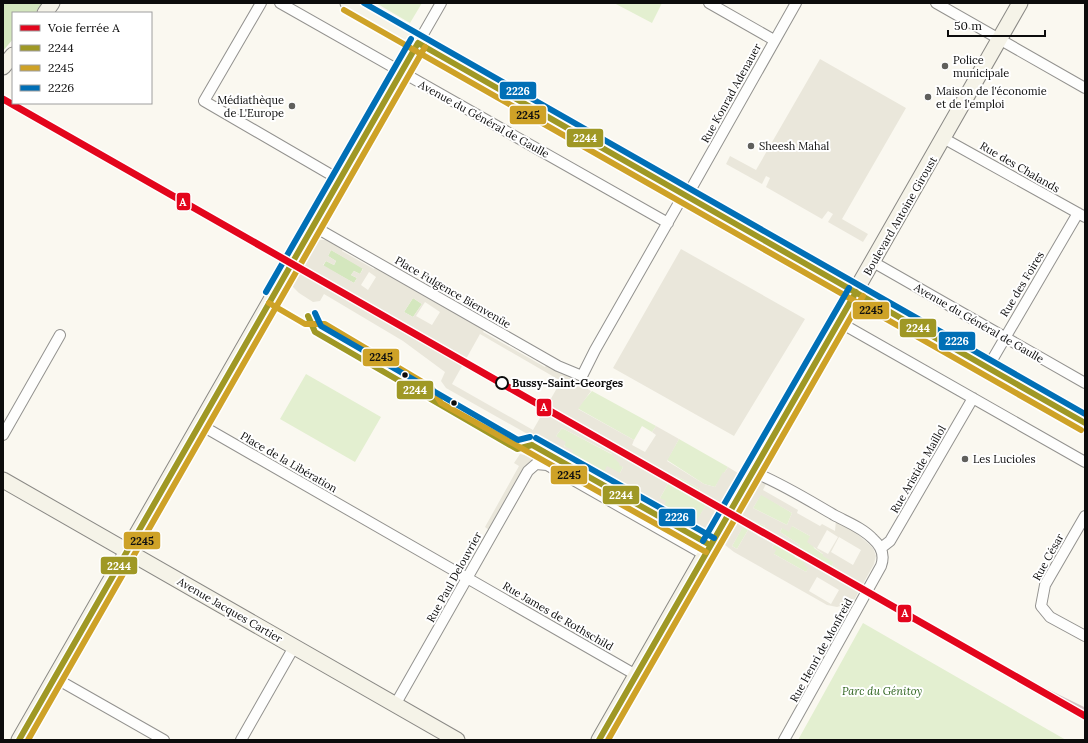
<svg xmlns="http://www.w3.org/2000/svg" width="1088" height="743" font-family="Lora,serif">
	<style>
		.green { fill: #e3efd0 }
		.forest { fill: #d4e7be }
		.plaza { fill: #eae7db; fill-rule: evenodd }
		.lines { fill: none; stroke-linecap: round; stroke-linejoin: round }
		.street-casing { stroke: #93928f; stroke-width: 12 }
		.secondary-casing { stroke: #8a8985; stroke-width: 17 }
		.street { stroke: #fefefd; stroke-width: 10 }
		.secondary { stroke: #f5f3e8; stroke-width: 15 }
		.rail { stroke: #d6c5c5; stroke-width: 3 }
		.bus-1-casing { stroke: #fff; stroke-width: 9 }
		.bus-2-casing { stroke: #fff; stroke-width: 9 }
		.bus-3-casing { stroke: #fff; stroke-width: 9 }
		.bus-1 { stroke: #9f9825; stroke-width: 6 }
		.bus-2 { stroke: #cea227; stroke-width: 6 }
		.bus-3 { stroke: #006fb6; stroke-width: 6 }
		.rail-1-casing { stroke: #fff; stroke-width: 10 }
		.rail-1 { stroke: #e3051c; stroke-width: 7 }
		.poi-dot { fill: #5f5f5c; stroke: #fff; stroke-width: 1.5 }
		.bus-dot { fill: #0c0c0c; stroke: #fff; stroke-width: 1.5 }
		.stop-dot { fill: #fff; stroke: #0c0c0c; stroke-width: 2 }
		.labels { text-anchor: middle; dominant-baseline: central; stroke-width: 4; stroke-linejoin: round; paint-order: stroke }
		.poi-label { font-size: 11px; fill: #0c0c0c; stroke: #fff; text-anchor: start }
		.street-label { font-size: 11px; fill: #0c0c0c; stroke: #fff }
		.stop-label { font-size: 11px; font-weight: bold; fill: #0c0c0c; stroke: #fff; text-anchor: start }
		.park-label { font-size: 11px; font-style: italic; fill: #2d631d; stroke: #fff }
		.line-badge { stroke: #fff; stroke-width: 1.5 }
		.badge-label { font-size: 11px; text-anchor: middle; font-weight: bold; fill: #fff }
		.pale-badge-label { font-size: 11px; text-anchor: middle; font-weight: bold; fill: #111 }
	</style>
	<rect width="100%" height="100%" fill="#faf8f0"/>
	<path class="green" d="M376 3H422L410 23Z
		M614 3H662L652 23Z
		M306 374 381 417 355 462 280 419Z
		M592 391 656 426 652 432 642 426 634 440 577 408Z
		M562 428 613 455 623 467 620 473 604 472 571 453 556 436Z
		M679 439 728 467 715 487 704 484 667 460Z
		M675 475 700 489 699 490 710 496 709 498 679 481 680 479Z
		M669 482 706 505 696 523 664 506 660 498Z
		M732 482 736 484 716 520 712 518Z
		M749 492 753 494 733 530 729 528Z
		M761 494 792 513 787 525 753 508Z
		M751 520 765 526 764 528 778 538V540L791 548 795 557 806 563 809 568 806 572 774 554 772 548 774 544 757 534 755 529 749 524Z
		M743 526 748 530 737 549 732 546Z
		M792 526 810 536 814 548 834 562 832 565 842 571 839 575 824 566 822 569C811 562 807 553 798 548L800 545 780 532 782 528Z
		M863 623 1066 740H798Z"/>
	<path class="forest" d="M3 3H43L35 13H13V39L3 51Z
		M331 250 363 268 360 274 354 271 351 275 357 278 354 283 323 266 326 261 334 265 336 261 328 256Z
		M413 298 422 304 413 317 404 312Z"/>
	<path class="plaza" d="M820 59 906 108 842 219 868 234 863 242 828 222 833 214 828 211 822 219 766 187 770 178 766 176 762 184 726 164 730 156 756 170Z
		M318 240H326L344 247 342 251 374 269 376 266 485 328 483 332 545 367 547 364 591 391 578 409 634 440 632 445 645 452 656 435 652 432 656 426 679 439 667 461 704 484 715 487 723 472 724 473 728 467 741 475 736 484 732 482 712 517 716 520 712 526 702 531 695 529 446 388 441 381 445 372 403 341 324 294 320 301 313 302 299 293 293 287 292 278 311 243ZM331 250 363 269 360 274 354 271 351 275 357 278 354 283 323 265 326 261 334 265 336 261 328 256ZM369 272 376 277 368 290 361 285ZM413 298 422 304 413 317 404 312ZM425 302 440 312 432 325 416 316ZM480 334 561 381 533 430 452 384ZM562 428 612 454V456L620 464 619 465 623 467 620 473 607 466 604 472 572 453 573 450 564 446 566 442 556 436ZM675 475 700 489 699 490 709 496V498L679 481 680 479ZM669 482 706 505 695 523 664 506 666 501 660 498Z
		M681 249 805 319 734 436 613 368Z
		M520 454 540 458 532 460 527 465 489 530 485 527 519 466 514 463Z
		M761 480 767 482 763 490 798 510 797 513 820 526 822 524 835 531 836 520 852 529 873 548 876 556 874 564 853 602 837 607 827 605 734 552 725 545V536L729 528 733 530 753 494 749 492 755 482ZM761 495 792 513 787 525 753 508ZM751 520 765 526 764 528 778 538 777 540 791 548 789 551 805 563 804 565 808 568 806 572 774 554 776 550 772 548 774 544 757 535 759 531 749 524ZM792 526 810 536 807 542 823 554V556L833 562 832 565 841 571 839 575 824 566 822 569 812 563 814 559 798 548 800 545 780 532 782 528 789 532ZM743 527 748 530 737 549 732 546ZM827 530 838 537 828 554 817 548ZM839 537 861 550 853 565 831 552ZM817 577 839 590 831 604 809 591Z"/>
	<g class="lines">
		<defs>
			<path id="street" d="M261 3 204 101 340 180
				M280 3 668 223
				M709 3 774 40
				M936 3 1085 88
				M418 43 441 3
				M943 138 1085 217
				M687 196 796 3
				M313 226 558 366 582 376 595 350 684 194
				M873 262 1085 383
				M839 322 1085 462
				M988 367 1078 213
				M199 424 636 675
				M3 435 60 335
				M753 472C781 483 808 500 834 515 847 522 863 528 873 539 881 546 885 555 881 566L784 740
				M1085 516 1045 585 1041 606 1050 617 1085 636
				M881 548 890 541 973 398
				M55 678 164 740
				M395 705 528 471 536 464 547 465 705 555
				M241 740 294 647"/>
			<path id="secondary" d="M348 3 1085 423
				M45 13 52 3
				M3 67 13 55
				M3 480 457 740
				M19 740 418 43
				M599 740 1020 3"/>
		</defs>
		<use href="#street" class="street-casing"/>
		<use href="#secondary" class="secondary-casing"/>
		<use href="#street" class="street"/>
		<use href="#secondary" class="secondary"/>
		<path class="rail" d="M1009 672 1085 709"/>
		<defs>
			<path id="bus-1" d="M418 43 1085 423
				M308 316 315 332 517 449 532 445
				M532 445 710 545
				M19 740 418 43
				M599 740 856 292"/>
			<path id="bus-2" d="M344 10 1081 430
				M269 303 305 324H325L431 387 441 403 706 552
				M28 740 425 47
				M608 740 863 296"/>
			<path id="bus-3" d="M364 3 1085 414
				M266 292 411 39
				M315 313 321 326 518 440 530 437
				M536 438 714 538
				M703 541 849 288"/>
		</defs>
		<use href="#bus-1" class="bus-1-casing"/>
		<use href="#bus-2" class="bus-2-casing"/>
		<use href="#bus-3" class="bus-3-casing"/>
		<use href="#bus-1" class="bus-1"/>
		<use href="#bus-2" class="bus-2"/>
		<use href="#bus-3" class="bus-3"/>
		<defs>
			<path id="rail-1" d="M3 99 1085 716"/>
		</defs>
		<use href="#rail-1" class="rail-1-casing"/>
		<use href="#rail-1" class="rail-1"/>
	</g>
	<g class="poi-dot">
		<circle cx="945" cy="66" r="4"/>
		<circle cx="928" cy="97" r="4"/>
		<circle cx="292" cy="106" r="4"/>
		<circle cx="751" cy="146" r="4"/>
		<circle cx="965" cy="459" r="4"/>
	</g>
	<g class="bus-dot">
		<circle cx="405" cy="375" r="3.5"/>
		<circle cx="454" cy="403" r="3.5"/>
	</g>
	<circle class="stop-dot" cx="502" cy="383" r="6"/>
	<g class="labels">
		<g class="poi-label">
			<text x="953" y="60">Police<tspan x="953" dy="13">municipale</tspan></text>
			<text x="936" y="91">Maison de l'économie<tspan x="936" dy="13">et de l'emploi</tspan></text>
			<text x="284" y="100" text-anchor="end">Médiathèque<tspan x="284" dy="13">de L'Europe</tspan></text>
			<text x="759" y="146">Sheesh Mahal</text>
			<text x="973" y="459">Les Lucioles</text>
		</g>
		<g class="street-label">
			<text transform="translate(731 93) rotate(-61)">Rue Konrad Adenauer</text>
			<text transform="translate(484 119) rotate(29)">Avenue du Général de Gaulle</text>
			<text transform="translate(1020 167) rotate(30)">Rue des Chalands</text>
			<text transform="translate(900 216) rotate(-60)">Boulevard Antoine Giroust</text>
			<text transform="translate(1022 284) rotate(-59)">Rue des Foires</text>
			<text transform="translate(453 292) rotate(30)">Place Fulgence Bienvenüe</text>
			<text transform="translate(979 323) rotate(30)">Avenue du Général de Gaulle</text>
			<text transform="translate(289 462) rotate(30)">Place de la Libération</text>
			<text transform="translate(918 469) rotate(-60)">Rue Aristide Maillol</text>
			<text transform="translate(1048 557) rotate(-61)">Rue César</text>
			<text transform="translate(454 577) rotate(-61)">Rue Paul Delouvrier</text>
			<text transform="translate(230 610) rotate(30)">Avenue Jacques Cartier</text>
			<text transform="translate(558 616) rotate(30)">Rue James de Rothschild</text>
			<text transform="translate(821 650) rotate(-61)">Rue Henri de Monfreid</text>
		</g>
		<g class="stop-label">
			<text x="512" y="383">Bussy-Saint-Georges</text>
		</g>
		<g class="park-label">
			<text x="882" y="691">Parc du Génitoy</text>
		</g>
	</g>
	<g class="line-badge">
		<rect x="499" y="81" width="38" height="19" rx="4" fill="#006fb6"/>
		<rect x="509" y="105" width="38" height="20" rx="4" fill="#cea227"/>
		<rect x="566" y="128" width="38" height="20" rx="4" fill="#9f9825"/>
		<rect x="176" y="192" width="15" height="19" rx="4" fill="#e3051c"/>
		<rect x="852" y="301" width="38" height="19" rx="4" fill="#cea227"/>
		<rect x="899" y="318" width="38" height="20" rx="4" fill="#9f9825"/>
		<rect x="938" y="331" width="38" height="20" rx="4" fill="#006fb6"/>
		<rect x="362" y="348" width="38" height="19" rx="4" fill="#cea227"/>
		<rect x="396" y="380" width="38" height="20" rx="4" fill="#9f9825"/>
		<rect x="536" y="398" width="16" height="19" rx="4" fill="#e3051c"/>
		<rect x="550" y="465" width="38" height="20" rx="4" fill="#cea227"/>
		<rect x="602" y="485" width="38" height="20" rx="4" fill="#9f9825"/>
		<rect x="658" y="508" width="38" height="19" rx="4" fill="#006fb6"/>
		<rect x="123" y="531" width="38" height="19" rx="4" fill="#cea227"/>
		<rect x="100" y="556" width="38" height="19" rx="4" fill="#9f9825"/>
		<rect x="897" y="604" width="15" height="19" rx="4" fill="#e3051c"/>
	</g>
	<g class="badge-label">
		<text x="518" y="95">2226</text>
		<text x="585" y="142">2244</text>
		<text x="183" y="206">A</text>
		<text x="918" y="332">2244</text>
		<text x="957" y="345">2226</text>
		<text x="415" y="394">2244</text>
		<text x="544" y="411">A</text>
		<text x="621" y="499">2244</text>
		<text x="677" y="521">2226</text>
		<text x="119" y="570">2244</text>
		<text x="905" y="617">A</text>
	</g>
	<g class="pale-badge-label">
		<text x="528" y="119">2245</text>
		<text x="871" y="314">2245</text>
		<text x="381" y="361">2245</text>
		<text x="569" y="479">2245</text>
		<text x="142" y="545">2245</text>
	</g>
	<rect width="1088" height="743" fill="none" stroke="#0c0c0c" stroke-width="8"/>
	<rect x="12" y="12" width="140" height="92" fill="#ffffff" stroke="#9e9e9e"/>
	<rect x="20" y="25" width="20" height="6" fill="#e3051c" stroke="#9e9e9e"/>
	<text x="48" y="32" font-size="12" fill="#0c0c0c">Voie ferrée A</text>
	<rect x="20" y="45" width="20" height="6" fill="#9f9825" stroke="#9e9e9e"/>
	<text x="48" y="52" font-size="12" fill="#0c0c0c">2244</text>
	<rect x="20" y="65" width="20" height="6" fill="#cea227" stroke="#9e9e9e"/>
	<text x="48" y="72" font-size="12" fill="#0c0c0c">2245</text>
	<rect x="20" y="85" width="20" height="6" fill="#006fb6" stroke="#9e9e9e"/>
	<text x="48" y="92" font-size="12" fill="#0c0c0c">2226</text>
	<path d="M948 30v6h97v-6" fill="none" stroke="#0c0c0c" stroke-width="2"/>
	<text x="954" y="30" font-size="12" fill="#0c0c0c" stroke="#ffffff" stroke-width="3" paint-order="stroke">50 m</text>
</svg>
